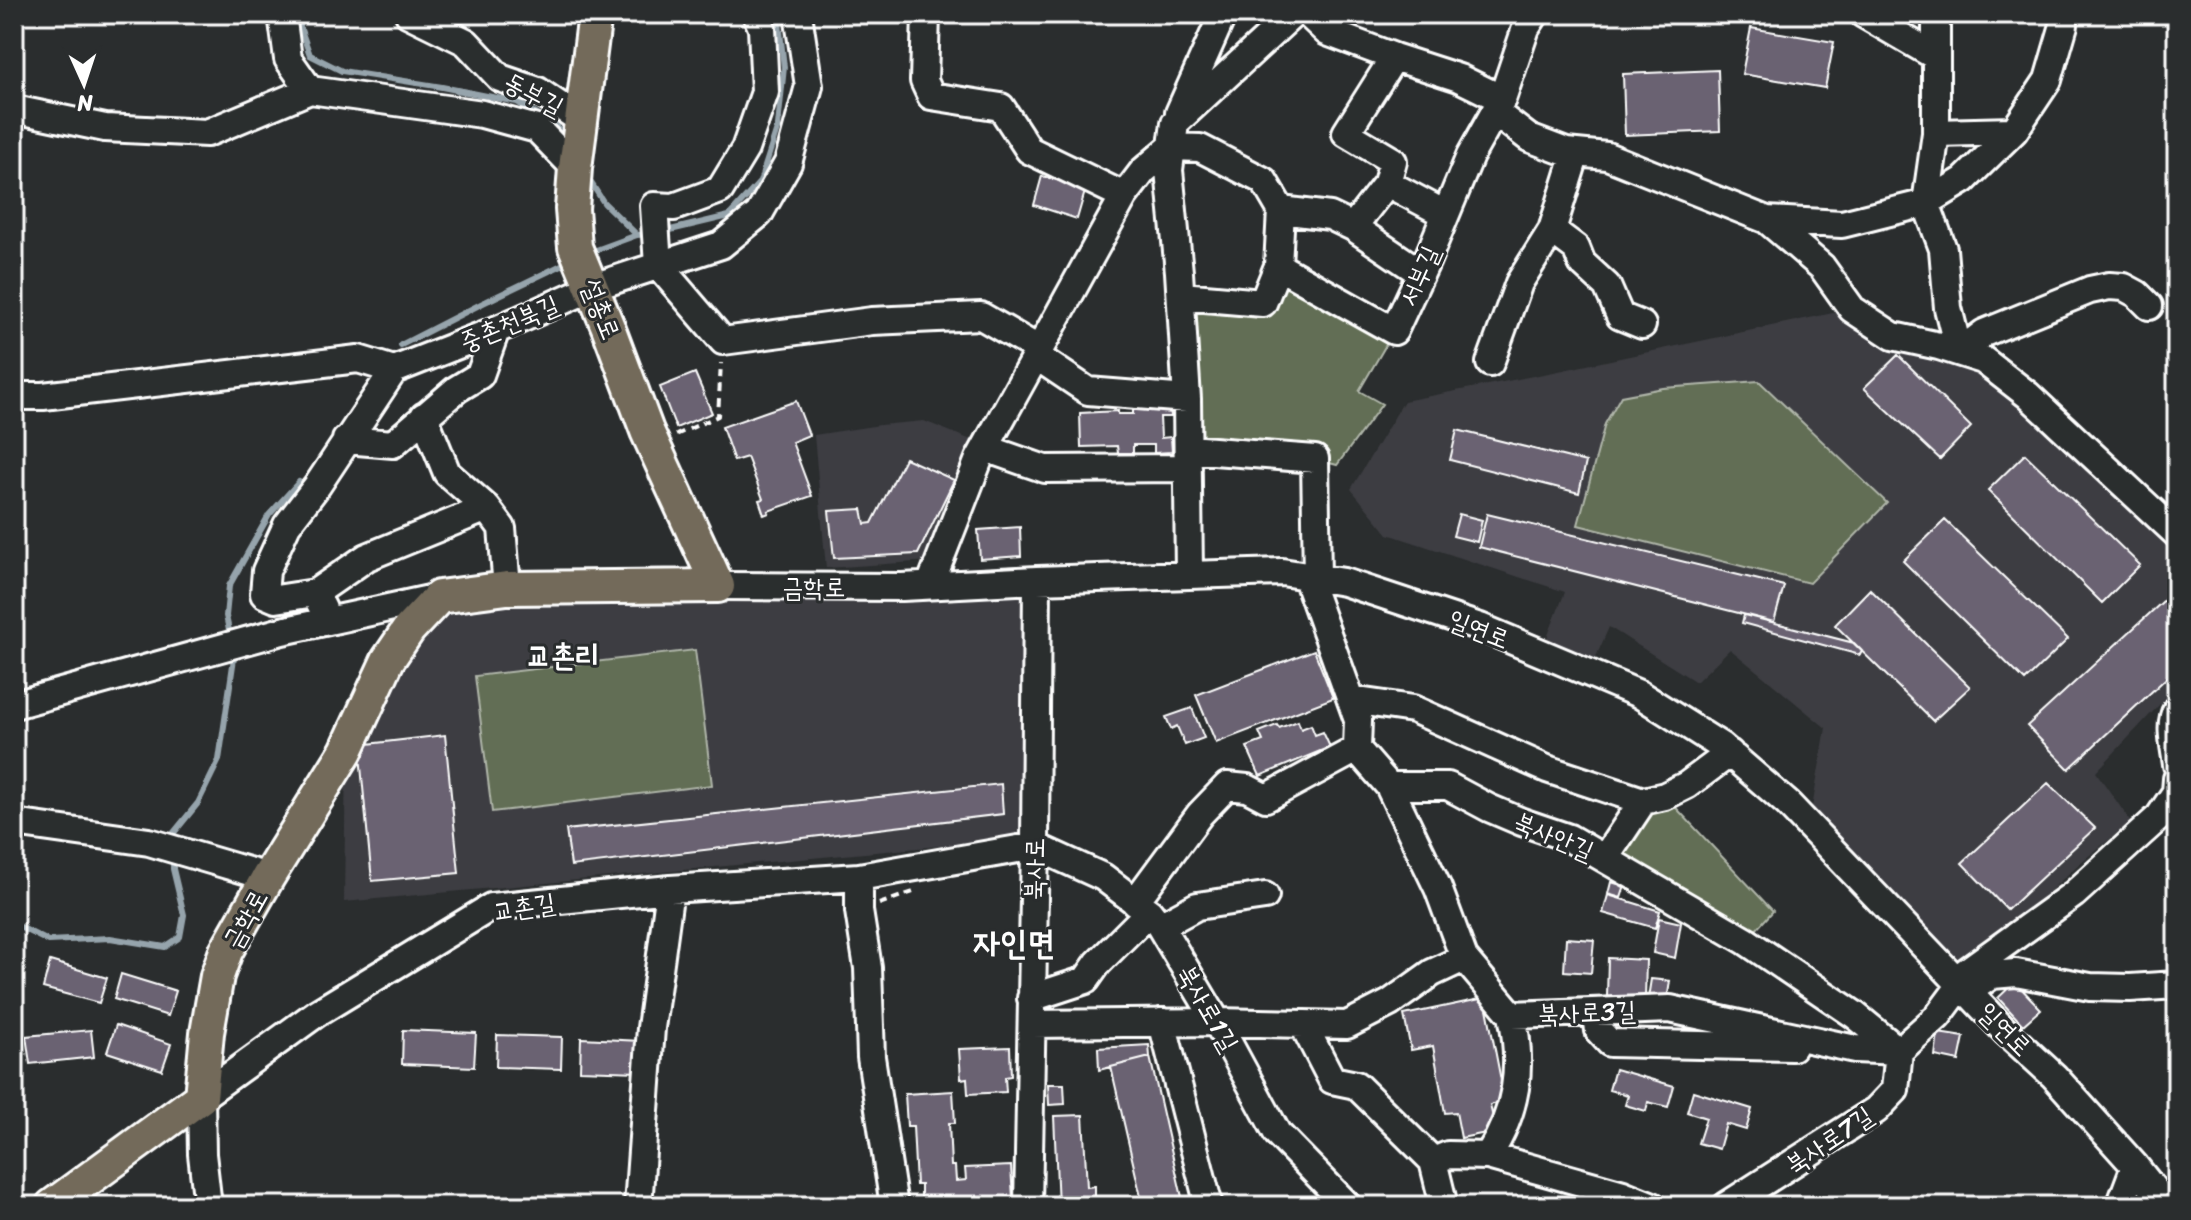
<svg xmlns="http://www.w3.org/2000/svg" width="2191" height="1220" font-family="Sriracha,'Poor Story',sans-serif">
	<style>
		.built { fill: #3d3d42 }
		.green { fill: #626e54; stroke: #b0b6aa; stroke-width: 2 }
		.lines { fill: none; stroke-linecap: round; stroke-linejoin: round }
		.stream { stroke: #96a4ac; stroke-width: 6 }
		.building { fill: #6a6272; stroke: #fff; stroke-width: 2 }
		.minor-casing { stroke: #fff; stroke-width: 32 }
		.major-casing { stroke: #fff; stroke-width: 38 }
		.path { stroke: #fff; stroke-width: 4; stroke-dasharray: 8 6; stroke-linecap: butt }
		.minor { stroke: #2a2d2e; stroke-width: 26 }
		.major { stroke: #736b5a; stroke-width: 32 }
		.labels { text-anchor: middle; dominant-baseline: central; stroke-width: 6; stroke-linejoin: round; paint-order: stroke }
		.street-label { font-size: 26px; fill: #fff; stroke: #2a2d2e }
		.quarter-label { font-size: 30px; font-weight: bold; fill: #fff; stroke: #2a2d2e }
		.district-label { font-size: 34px; font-weight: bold; fill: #fff; stroke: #2a2d2e }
	</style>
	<rect width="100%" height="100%" fill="#2a2d2e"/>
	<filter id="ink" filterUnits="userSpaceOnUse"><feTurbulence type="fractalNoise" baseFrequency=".0125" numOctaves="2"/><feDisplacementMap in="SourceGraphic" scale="16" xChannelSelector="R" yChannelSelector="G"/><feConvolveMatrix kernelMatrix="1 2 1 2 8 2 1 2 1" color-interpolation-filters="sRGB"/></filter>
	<g filter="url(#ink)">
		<path class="built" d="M1852 309 1983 360 2177 533V686L2096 772 2131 822 2080 863 1956 979 1809 825 1826 728 1730 649 1696 682 1609 627 1589 673 1541 653 1565 592 1388 534 1351 489 1404 401 1554 372Z
			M924 421 986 446 930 561 826 568 814 435 880 425Z
			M1036 580 1034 837 344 902 346 751 439 597Z"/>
		<path class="green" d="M1278 266 1394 331 1359 391 1382 404 1337 465 1315 459 1188 449 1181 297 1263 303Z
			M1759 381 1887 503 1809 583 1578 525 1605 424 1621 396 1663 388Z
			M695 650 712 785 492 812 475 676Z
			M1665 796 1773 911 1746 941 1605 858Z"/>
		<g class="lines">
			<path class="stream" d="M300 14V27L310 55 342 71 442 87 517 102 557 127 566 142
				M586 175 604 203 637 235 650 234
				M662 232 729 216 760 182 778 126 784 67 778 14
				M588 253 637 235
				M401 345 483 303 570 261
				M231 640 226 616 229 586 269 515 299 482
				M172 841V835L198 803 219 760 234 658 233 651
				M14 924 48 941 110 938 165 947 180 937 184 915 173 869V856"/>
		</g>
		<path class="building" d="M1751 28 1834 42 1825 88 1742 74Z
			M1718 70 1720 131 1625 135 1623 74Z
			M1042 176 1086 188 1077 219 1034 205Z
			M1898 355 1971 427 1940 459 1864 388Z
			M695 373 712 413 676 428 660 387Z
			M796 401 809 435 792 442 812 496 768 511 769 513 764 515 759 500 763 499 747 457 734 461 722 427Z
			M1170 403 1171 417H1160L1161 438 1171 437 1172 452 1154 453V445H1133V453H1118L1117 446 1081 447 1080 413 1118 411V414H1133V410H1154V404Z
			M1457 430 1586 462 1579 493 1450 460Z
			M2025 454 2140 565 2102 603 1988 490Z
			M905 458 954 480 918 554 834 558 829 511 862 509 865 524 872 523Z
			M1459 514 1482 520 1477 542 1453 536Z
			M1487 514 1784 586 1774 622 1479 547Z
			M1945 520 2068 639 2025 681 1903 561Z
			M1020 527 1021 556 980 559 978 530Z
			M1870 589 1970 687 1933 721 1835 625Z
			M2172 593 2177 599V668L2069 769 2027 726Z
			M1744 615 1854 643 1862 651 1860 655 1742 623Z
			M1314 650 1333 698 1216 743 1196 695Z
			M1192 708 1204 738 1185 745 1177 726 1171 729 1166 717Z
			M1298 721 1301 729 1311 725 1315 735 1323 732 1330 747 1260 776 1247 747 1263 741 1259 732 1277 725 1279 728Z
			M445 735 459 873 372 881 359 745Z
			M2048 783 2095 828 2007 910 1962 863Z
			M1001 784 1003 814 571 866 566 830Z
			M1611 882 1625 886 1621 898 1608 894Z
			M1608 895 1660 911 1655 928 1603 913Z
			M1659 918 1681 923 1675 958 1653 953Z
			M1566 938 1594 940 1591 973 1564 971Z
			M1608 958 1646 960 1645 999 1607 997Z
			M50 961 107 978 99 1003 43 988Z
			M121 974 176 991 168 1016 114 999Z
			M1651 979 1670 981 1667 1001 1648 998Z
			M2015 982 2041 1009 2023 1025 1998 998Z
			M1485 998 1505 1101 1490 1105 1496 1131 1461 1138 1456 1112 1445 1113 1433 1046 1411 1050 1404 1015Z
			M116 1025 171 1044 162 1070 107 1052Z
			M91 1030 94 1057 30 1064 26 1036Z
			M403 1030 476 1033 474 1067 402 1064Z
			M1938 1033 1964 1037 1959 1061 1935 1056Z
			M497 1035 562 1037 561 1069 496 1067Z
			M581 1038 641 1041 639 1072 580 1070Z
			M1149 1045 1150 1057 1099 1070 1098 1048Z
			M1010 1047 1011 1076 1005 1077 1006 1092 968 1094 967 1078 961 1079 959 1049Z
			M1150 1057 1184 1206H1143L1111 1067Z
			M1615 1069 1674 1086 1668 1107 1648 1102 1646 1111 1625 1105 1628 1095 1609 1090Z
			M1048 1084H1064L1065 1104 1049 1105Z
			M953 1091 955 1123H949L951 1166H955L956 1181 966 1180 965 1168 1011 1166 1013 1198H1006V1206H921V1185H916L913 1126H907L905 1094Z
			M1693 1091 1752 1109 1746 1130 1726 1124 1719 1149 1698 1143 1706 1118 1687 1112Z
			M1083 1115 1087 1187 1095 1186V1206H1058L1054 1116Z
			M1757 1198 1838 1200 1839 1206H1744V1204H1757Z"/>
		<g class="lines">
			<defs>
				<path id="minor" d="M282 14 288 59 310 90 482 114 537 129 575 168
					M409 14 466 42 500 78 538 91 582 121
					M756 14 762 28 765 92 745 149 720 190 674 207 654 206 658 265 723 341 872 321 981 316 1040 350
					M926 14 924 81 931 96 1001 107 1029 150 1124 196
					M1308 14 1327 32 1394 57 1459 78 1502 99
					M1863 14 1935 56
					M1936 14V133L1926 203 1943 249 1948 308 1959 352 1984 333 2090 290 2109 286 2124 287 2137 294 2149 306
					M1394 57 1346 133 1393 161 1387 183 1445 214
					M14 109 105 128 207 133 310 90
					M1495 112 1529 138 1566 152 1607 156 1767 220 1822 267 1852 309 1893 336 1939 346 1983 360 2028 395 2177 534
					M1179 113 1223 14
					M1936 133 2014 131
					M1281 210 1330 216 1353 227 1421 273
					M1767 220 1842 224 1926 203 1964 180 2014 131 2048 80 2064 25V14
					M1353 227 1387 183
					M1552 230 1576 248 1582 263 1607 286 1620 316 1642 325
					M1181 296 1263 303 1278 266
					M1036 356 1088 391 1187 399
					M1490 363 1519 283 1552 230 1576 153
					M14 396H43L358 359 394 370
					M346 440 393 444 457 389 480 375 496 330
					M985 448 1045 469 1188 468
					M1188 449 1315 459 1317 577
					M487 508 502 528 507 588
					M1189 574 1187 399 1179 272 1169 170 1175 123 1293 14
					M1306 575 1358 720 1357 749 1389 786 1438 888 1464 958
					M930 585 979 459 1124 196 1143 171 1171 147 1200 148 1264 181 1281 210 1278 266 1394 331 1427 260 1470 156 1502 99 1526 28 1535 14
					M718 586 902 587 1037 580 1282 572 1344 582 1480 627 1639 694 1721 746 1788 804 2006 1032 2054 1076 2135 1166 2167 1206
					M315 593 276 599 264 594 266 571 287 525 317 486 394 370 496 330 593 287 721 245 759 214 788 163 809 86 798 14
					M323 609 315 593 367 557 487 508 447 473 424 416
					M1351 700 1413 709 1547 769 1643 801 1665 796 1687 785 1730 753
					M14 705 282 631 439 597
					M2177 709C2168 724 2175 748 2177 765
					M1389 786H1448L1489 808 1522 822 1569 838 1746 941 1855 1015 1899 1051
					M14 823 149 842 268 877
					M1605 858 1643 801
					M859 877V911L868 968 871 1057 894 1206
					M1135 902 1200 814 1227 786 1247 788 1266 798 1357 749
					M1160 926 1197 906 1265 896
					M1956 979 2074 894 2159 817 2176 792 2177 779
					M1968 992 1992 975 2016 973 2090 987 2130 988 2177 985
					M1031 998 1086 980 1098 963 1149 912
					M1597 1013 1599 1031 1610 1043 1792 1047
					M1162 1022 1209 1206
					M1032 1024 1217 1022 1347 1025 1390 1003 1432 973 1464 958 1512 1015 1670 1009 1855 1049 1899 1051 1938 1016 1961 985
					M1303 1024 1332 1080 1356 1085 1433 1161
					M1488 1156 1623 1194 1653 1206
					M208 1206 202 1154 201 1097 317 1013 491 907 670 889 859 877 1035 846 1103 877 1149 912 1160 926 1217 1022 1277 1133 1348 1206
					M638 1206 651 1028 670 889
					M1028 1206 1035 846 1037 580
					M1444 1206 1433 1161 1448 1155 1488 1156C1517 1111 1523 1067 1512 1015
					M1726 1206 1876 1110 1895 1090 1899 1051
					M2120 1206 2135 1166"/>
				<path id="major" d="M52 1206 201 1097 207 1033 217 976 226 951 268 877 346 751 388 660 409 629 439 597 507 588 718 586 647 431 608 327 575 247 572 209 575 168 595 14"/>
			</defs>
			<use href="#minor" class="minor-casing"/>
			<use href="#major" class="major-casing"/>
			<path class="path" d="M676 435 718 416 721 363
				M879 904 913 892"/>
			<use href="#minor" class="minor"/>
			<use href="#major" class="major"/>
		</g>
	</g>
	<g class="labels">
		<g class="street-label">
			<text transform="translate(534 94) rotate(28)">동부길</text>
			<text transform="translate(1419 276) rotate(-66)">서부길</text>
			<text transform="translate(601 309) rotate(68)">설총로</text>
			<text transform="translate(509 323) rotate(-23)">중촌천북길</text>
			<text x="814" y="587">금학로</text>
			<text transform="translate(1479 629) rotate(21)">일연로</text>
			<text transform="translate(1554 836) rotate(23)">북사안길</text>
			<text transform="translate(1034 869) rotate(-89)">북사로</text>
			<text transform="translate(524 907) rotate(-9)">교촌길</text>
			<text transform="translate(245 919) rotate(-61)">금학로</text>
			<text transform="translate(1208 1008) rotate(60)">북사로1길</text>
			<text transform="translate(1587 1012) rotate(-2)">북사로3길</text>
			<text transform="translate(2005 1029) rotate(45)">일연로</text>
			<text transform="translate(1829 1140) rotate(-34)">북사로7길</text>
		</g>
		<g class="quarter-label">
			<text x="563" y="656">교촌리</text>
		</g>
		<g class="district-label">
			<text x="1014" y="943">자인면</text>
		</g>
	</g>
	<rect width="2191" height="1220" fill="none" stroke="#2a2d2e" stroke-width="48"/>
	<rect x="24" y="24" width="2143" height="1172" fill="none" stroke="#fff" stroke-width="3" filter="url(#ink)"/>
	<g transform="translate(84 84) rotate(177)" stroke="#2a2d2e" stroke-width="6" paint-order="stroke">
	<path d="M0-6L14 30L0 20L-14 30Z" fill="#ffffff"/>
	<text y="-12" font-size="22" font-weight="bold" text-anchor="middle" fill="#ffffff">N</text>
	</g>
</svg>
